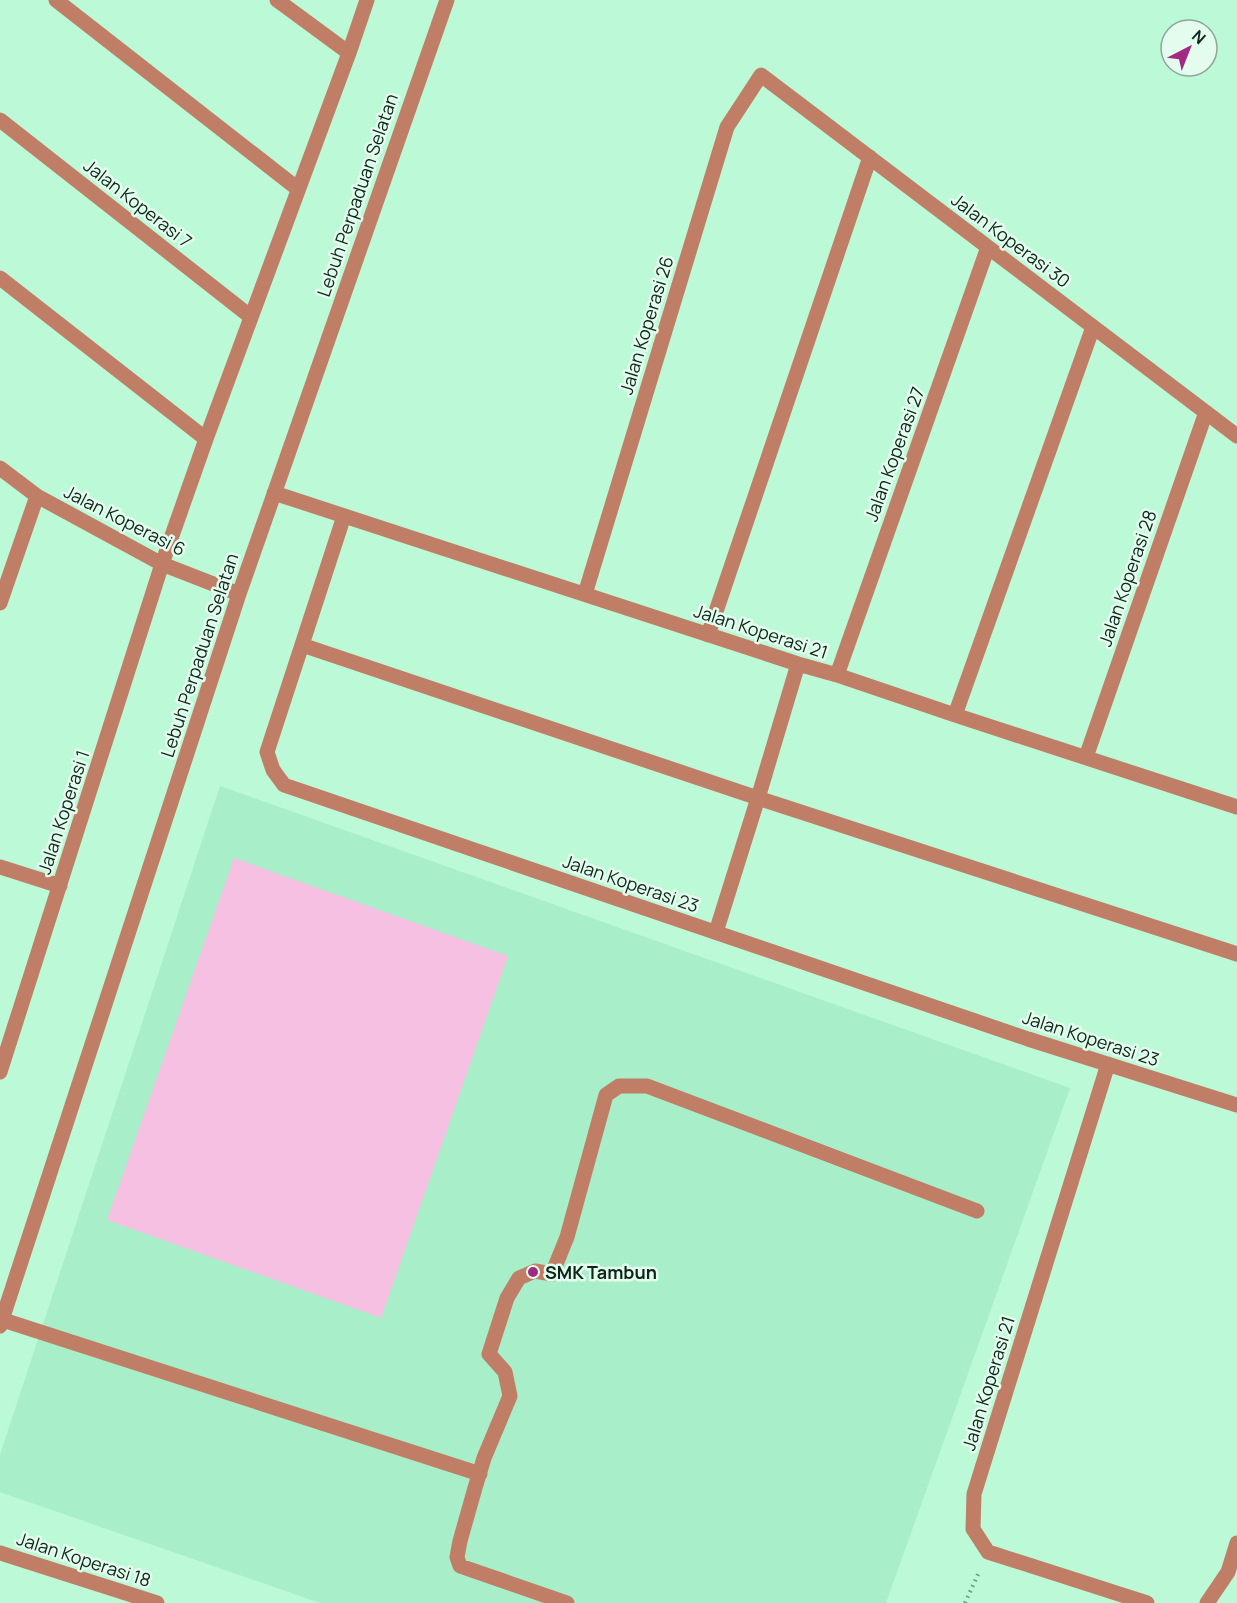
<svg xmlns="http://www.w3.org/2000/svg" width="1237" height="1603" font-family="Manrope,sans-serif">
	<style>
		.built { fill: #a8eec8 }
		.green { fill: #f5c0e1 }
		.lines { fill: none; stroke-linecap: round; stroke-linejoin: round }
		.path { stroke: #6b9880; stroke-width: 4; stroke-dasharray: 1.5 4.5; stroke-linecap: butt }
		.minor { stroke: #c07e66; stroke-width: 15 }
		.poi-dot { fill: #a22a82; stroke: #e4fcee; stroke-width: 2 }
		.labels { text-anchor: middle; dominant-baseline: central; stroke-width: 5; stroke-linejoin: round; paint-order: stroke }
		.street-label { font-size: 18px; fill: #0d261a; stroke: #e4fcee }
		.poi-label { font-size: 18px; font-weight: bold; fill: #0d261a; stroke: #e4fcee; text-anchor: start }
	</style>
	<rect width="100%" height="100%" fill="#bbf9d7"/>
	<path class="built" d="M220 786 1070 1088 886 1603H320L0 1492V1455Z"/>
	<path class="green" d="M234 858 508 956 381 1318 107 1220Z"/>
	<g class="lines">
		<path class="path" d="M965 1603 979 1572"/>
		<path class="minor" d="M56 0 298 189
			M277 0 349 53
			M0 120 251 317
			M0 278 206 439
			M0 468 37 496 162 564 239 594
			M274 493 798 664 837 675 955 715 1237 807
			M344 516 267 752 273 770 284 785 1028 1039 1237 1105
			M585 594 727 127 761 75 1237 436
			M0 603 37 496
			M708 635 870 157
			M302 645 758 798 1237 954
			M837 675 988 247
			M955 715 1093 327
			M1086 757 1206 412
			M0 867 60 886
			M716 932 758 798 798 664
			M1108 1064 974 1494 973 1529 988 1552 1147 1603
			M0 1072 162 564 206 439 349 53 367 0
			M0 1319 480 1474
			M0 1326 239 594 447 0
			M0 1553 157 1603
			M567 1603 460 1566 457 1557 460 1541 475 1488 484 1458 510 1396 505 1372 489 1354 507 1298 519 1278 535 1271 552 1274 567 1237 606 1095 619 1086H647L977 1211
			M1207 1603 1228 1572 1237 1543"/>
	</g>
	<circle class="poi-dot" cx="533" cy="1272" r="6"/>
	<g class="labels">
		<g class="street-label">
			<text transform="translate(357 195) rotate(-71)">Lebuh Perpaduan Selatan</text>
			<text transform="translate(138 203) rotate(38)">Jalan Koperasi 7</text>
			<text transform="translate(1011 240) rotate(37)">Jalan Koperasi 30</text>
			<text transform="translate(646 325) rotate(-73)">Jalan Koperasi 26</text>
			<text transform="translate(894 454) rotate(-70)">Jalan Koperasi 27</text>
			<text transform="translate(125 520) rotate(27)">Jalan Koperasi 6</text>
			<text transform="translate(1127 578) rotate(-71)">Jalan Koperasi 28</text>
			<text transform="translate(761 631) rotate(18)">Jalan Koperasi 21</text>
			<text transform="translate(199 655) rotate(-72)">Lebuh Perpaduan Selatan</text>
			<text transform="translate(63 812) rotate(-72)">Jalan Koperasi 1</text>
			<text transform="translate(631 883) rotate(19)">Jalan Koperasi 23</text>
			<text transform="translate(1091 1038) rotate(18)">Jalan Koperasi 23</text>
			<text transform="translate(988 1383) rotate(-73)">Jalan Koperasi 21</text>
			<text transform="translate(84 1559) rotate(18)">Jalan Koperasi 18</text>
		</g>
		<g class="poi-label">
			<text x="545" y="1272">SMK Tambun</text>
		</g>
	</g>
	<g transform="translate(1189 48) rotate(42)"><circle r="28" fill="#e4fcee" stroke="#8ea699" stroke-width="1.5"/>
	<path d="M0-4.5L10 22L0 15L-10 22Z" fill="#a22a82"/>
	<text y="-9" font-size="16" font-weight="bold" text-anchor="middle" fill="#0d261a">N</text>
	</g>
</svg>
